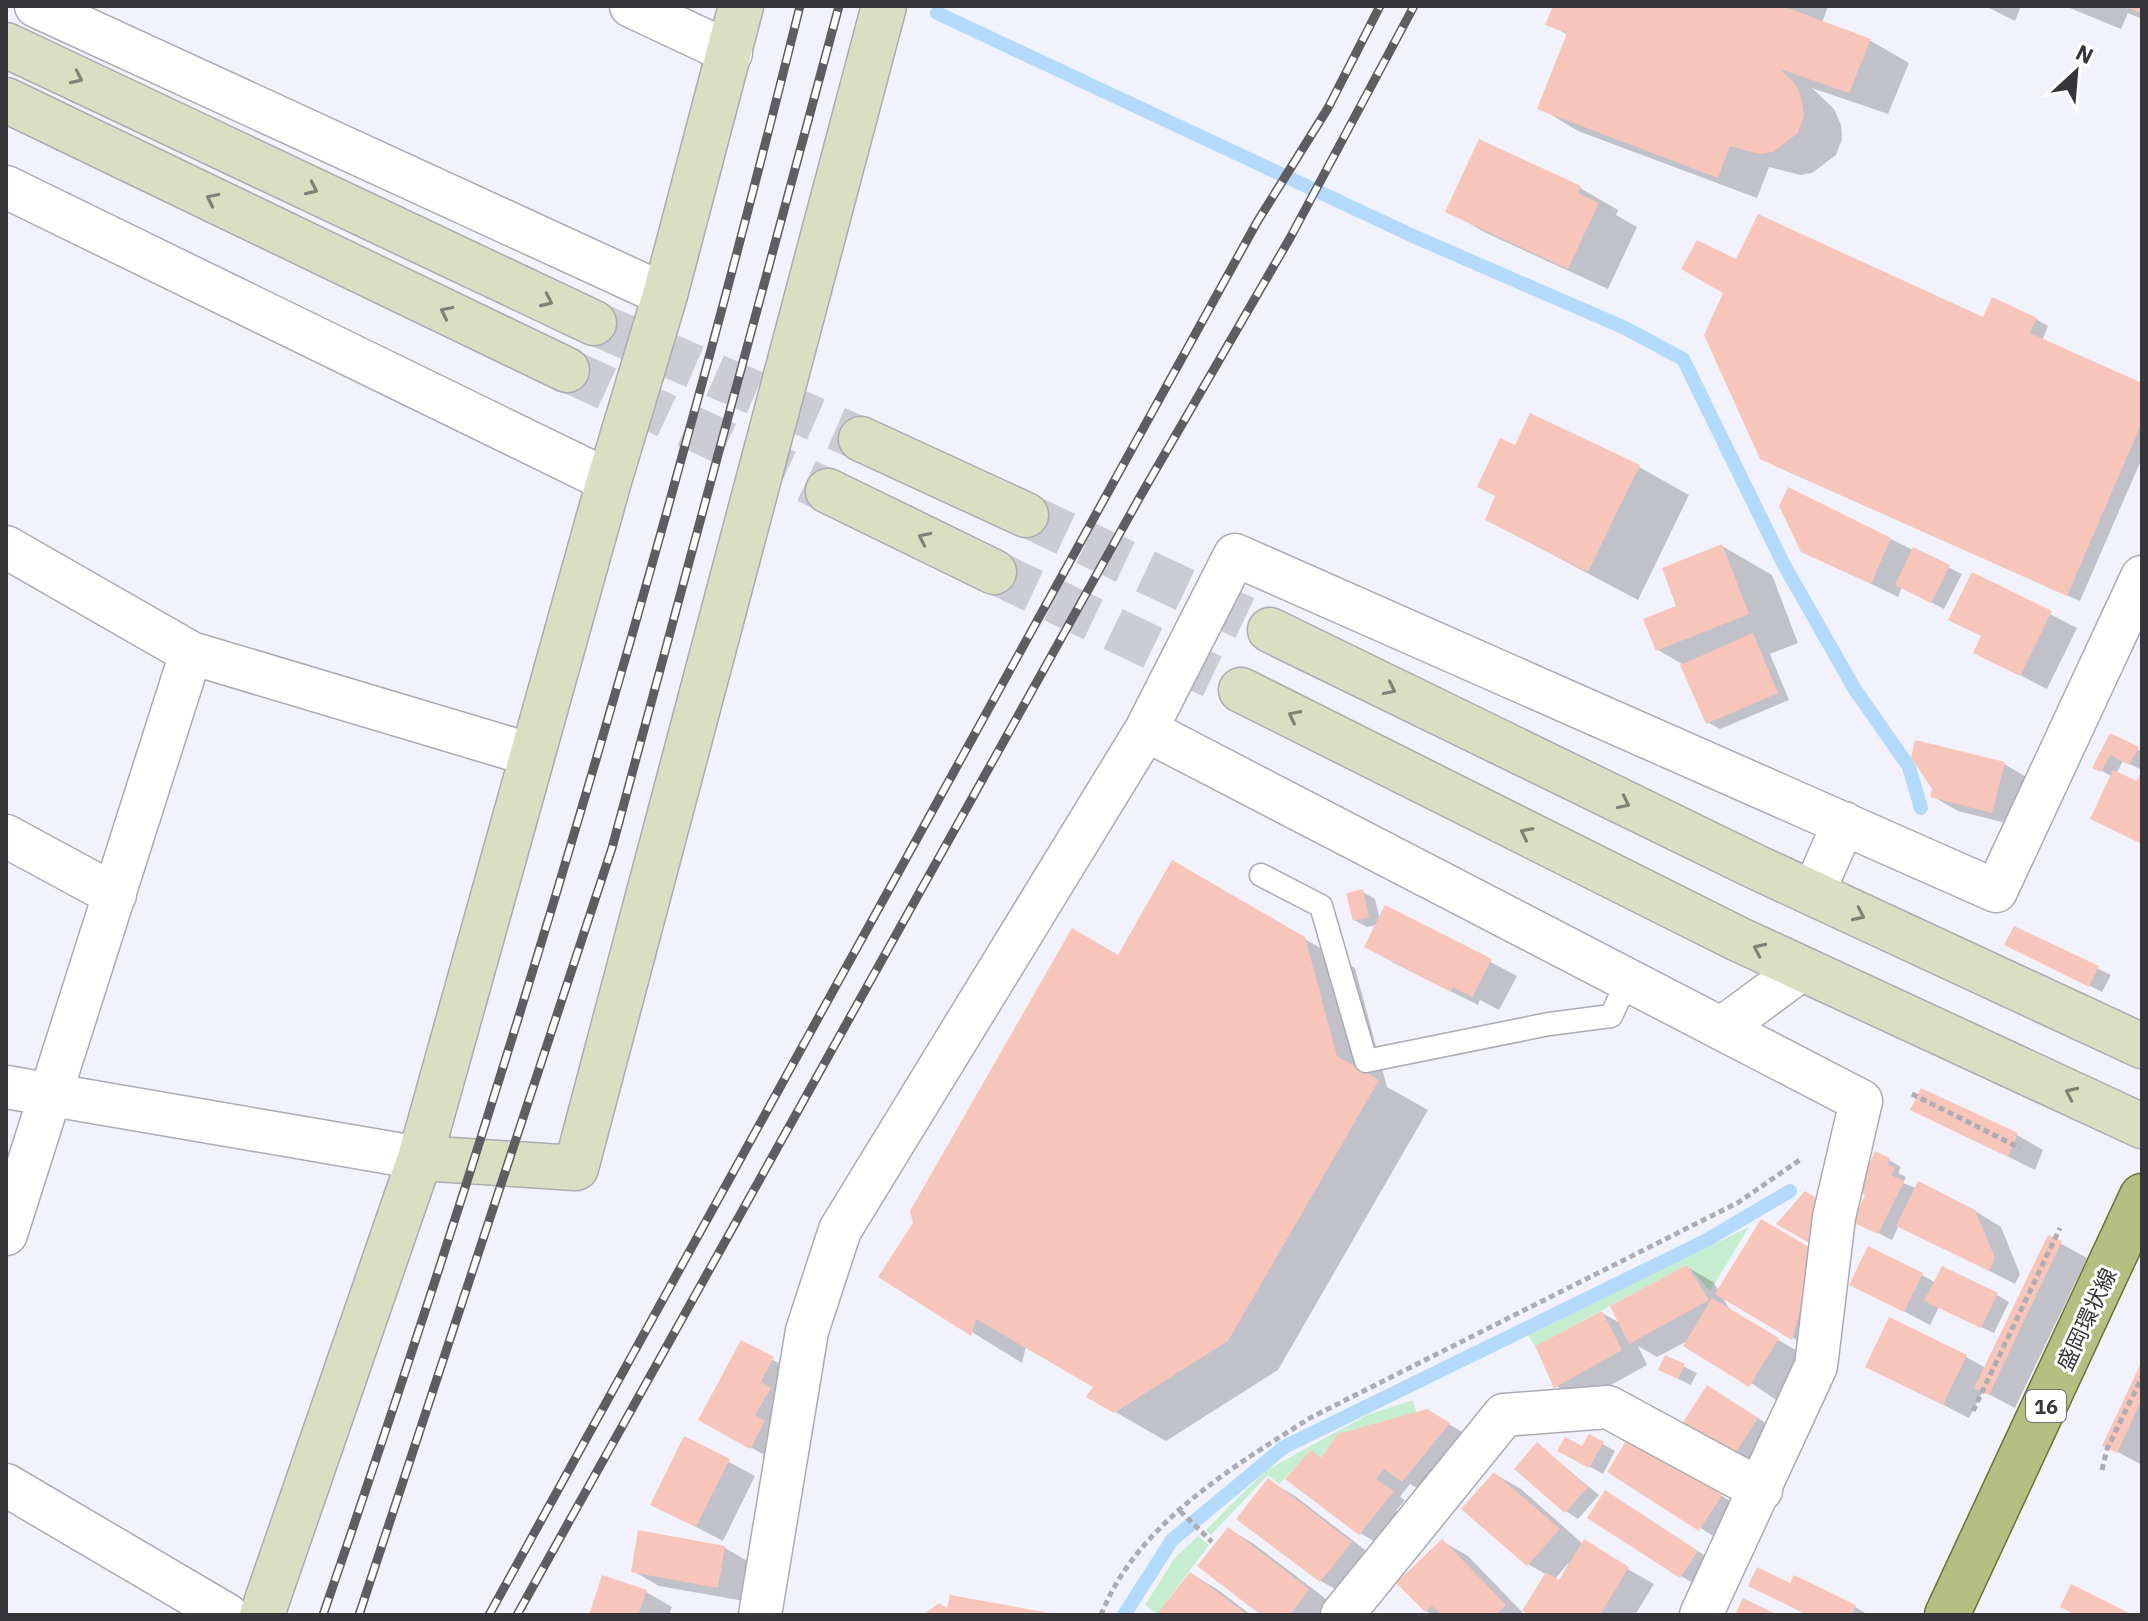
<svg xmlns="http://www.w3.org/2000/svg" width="2148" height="1621" font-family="'IBM Plex Sans','Noto Sans JP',sans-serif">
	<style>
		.green { fill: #c6edd0 }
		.shadow { fill: #0003; fill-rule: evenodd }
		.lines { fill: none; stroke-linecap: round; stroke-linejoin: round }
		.stream { stroke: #b4dafb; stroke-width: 14 }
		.building { fill: #f7c5b9 }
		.secondary-tunnel { stroke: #ccccd5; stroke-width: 44; stroke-dasharray: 44 22; stroke-linecap: butt }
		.lane-casing { stroke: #aaabb4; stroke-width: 25 }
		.street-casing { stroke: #aaabb4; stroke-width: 45 }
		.secondary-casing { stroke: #aaabb4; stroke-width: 47 }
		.primary-casing { stroke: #697433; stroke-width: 47 }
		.path { stroke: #acacb3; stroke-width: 5; stroke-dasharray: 6 4; stroke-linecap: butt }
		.lane { stroke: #fff; stroke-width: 22 }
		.street { stroke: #fff; stroke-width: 42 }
		.secondary { stroke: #dadfc1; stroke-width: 44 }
		.primary { stroke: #b6bf82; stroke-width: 44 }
		.rail-casing { stroke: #5d5d62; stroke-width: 9 }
		.rail { stroke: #fff; stroke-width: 6; stroke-dasharray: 18; stroke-linecap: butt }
		.oneway { stroke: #808277 }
		.labels { text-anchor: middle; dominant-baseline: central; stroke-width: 6; stroke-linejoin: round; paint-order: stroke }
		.shield { fill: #fff; stroke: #727275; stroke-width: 2 }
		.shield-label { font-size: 20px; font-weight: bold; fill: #36363a }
		.street-label { font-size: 22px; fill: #36363a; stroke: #fff }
	</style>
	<rect width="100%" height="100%" fill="#f2f2fc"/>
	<path class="green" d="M1749 1227 1710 1291 1687 1265 1535 1346 1528 1335Z
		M1413 1400 1416 1412 1321 1458 1311 1451 1279 1484 1268 1475 1211 1535 1206 1530 1265 1471 1367 1415Z
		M1198 1536 1209 1545 1157 1614 1145 1605 1174 1559Z"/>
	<path class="shadow" d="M1555 6H1828L1822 23 1871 41 1909 63 1888 114 1812 88 1834 109 1841 125 1842 139 1836 155 1812 173 1800 175 1769 167 1757 198 1578 131 1540 108 1568 35 1548 24Z
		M1985 6H2021L2015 21Z
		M2065 6H2142V19L2128 13 2121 29Z
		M1580 188 1618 210 1616 215 1637 227 1608 289 1486 233 1448 211Z
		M1737 262 1984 320 2036 319 2048 326 2042 341 2142 385V458L2080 601 1775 466Z
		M1516 448 1639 467 1689 495 1638 600 1487 520Z
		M1789 489 1962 574 1944 609 1902 587 1898 597 1802 550Z
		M1722 546 1772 575 1798 643 1770 654 1789 700 1720 729 1707 722 1682 664 1658 650 1679 607Z
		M1972 574 2077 628 2047 689 1976 652 1983 637Z
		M2111 736 2142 752V770L2123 761 2116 774 2138 784 2142 775V844L2093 818 2113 777 2095 767Z
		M2004 764 2030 779 2018 826 1958 811 1932 796Z
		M1173 863 1355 968 1387 1087 1428 1110 1278 1370 1166 1441 1089 1397 1095 1386 1026 1346 1022 1363 881 1276 915 1223 1119 957Z
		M1363 892 1375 899 1380 920 1386 907 1517 976 1499 1010 1480 1000 1478 1005 1392 962 1378 925 1367 927 1354 920Z
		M2015 929 2111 975 2102 992 2019 951Z
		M1913 1109 2017 1135 2043 1150 2035 1170Z
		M1889 1160 1901 1167 1898 1173 1906 1177 1903 1183 1975 1211 2001 1227 2020 1274 2015 1284 1899 1225 1892 1240 1855 1221Z
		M2049 1237 2087 1258 2015 1408 1983 1391 1969 1418 1868 1366 1966 1357 1986 1368Z
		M1687 1267 1713 1282 1719 1291 1841 1268 1819 1353 1722 1296 1731 1312 1804 1355 1776 1400 1689 1340 1657 1357 1638 1346 1647 1365 1582 1401 1556 1386 1602 1313 1622 1324Z
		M1922 1275 1936 1283 1997 1295 2009 1302 1994 1333 1939 1307 1930 1325 1852 1284Z
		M742 1343 799 1374 777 1462 700 1419Z
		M1666 1358 1697 1373 1691 1385 1660 1370Z
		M2142 1365V1465L2105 1445Z
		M1734 1403 1783 1434 1758 1473 1732 1458Z
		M1427 1411 1474 1439 1429 1495 1410 1484 1402 1494 1400 1497 1405 1500 1396 1511 1409 1520 1386 1548 1360 1533 1323 1459Z
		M1590 1437 1615 1451 1603 1474 1560 1450 1583 1449Z
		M685 1438 755 1476 723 1541 652 1504Z
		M1538 1445 1599 1495 1578 1519 1566 1511Z
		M1656 1454 1747 1512 1726 1544 1610 1471Z
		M1495 1474 1521 1489 1583 1544 1654 1584 1635 1615H1533L1547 1575 1528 1564ZM1569 1562 1560 1582 1555 1579Z
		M1269 1481 1295 1496 1377 1559 1347 1596 1321 1581Z
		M1606 1493 1723 1567 1707 1591 1681 1576Z
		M1229 1529 1254 1544 1334 1605 1327 1615H1264Z
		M1442 1541 1468 1556 1525 1615H1434L1426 1611Z
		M725 1548 751 1563 744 1601 659 1586 633 1571Z
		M1191 1574 1217 1589 1251 1615H1161Z
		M1751 1585 1855 1607 1869 1615H1807Z
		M646 1592 672 1607 669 1615H591Z"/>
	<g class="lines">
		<path class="stream" d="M937 13 1413 236 1625 328 1683 359 1783 563 1854 688 1909 767 1921 808
			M1124 1615 1172 1540 1284 1447 1705 1241 1790 1191"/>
	</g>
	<path class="building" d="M1553 6H1782L1871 39 1849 93 1780 69 1796 85 1802 101 1804 116 1798 133 1773 152 1759 154 1730 146 1718 178 1537 109 1567 33 1545 25Z
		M2124 6H2142V14Z
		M1479 139 1581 186 1578 193 1599 203 1568 269 1445 212Z
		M1758 214 1983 317 1992 297 2037 318 2030 333 2142 383V422L2067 596 1760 459 1704 335 1723 293 1681 269 1697 240 1736 259Z
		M1530 413 1640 465 1588 572 1485 520 1495 496 1477 487 1500 438 1515 445Z
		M1788 487 1891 538 1871 584 1801 552 1779 506Z
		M1722 544 1749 614 1656 651 1643 619 1676 606 1662 568Z
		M1913 547 1950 565 1931 603 1895 585Z
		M1972 572 2052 611 2020 676 1973 653 1981 636 1948 620Z
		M1753 633 1778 693 1706 724 1680 665Z
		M2110 733 2139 747 2129 765 2110 755 2101 772 2092 768Z
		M1915 740 2005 762 1992 813 1930 797 1932 789 1911 757Z
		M2113 770 2137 781 2142 770V844L2090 819Z
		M1172 860 1305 937 1337 1056 1379 1080 1228 1341 1114 1413 1086 1397 1093 1387 976 1319 971 1336 878 1277 913 1223 910 1211 1072 928 1118 955Z
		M1363 889 1369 917 1353 921 1346 893Z
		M1385 905 1492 959 1472 997 1453 987 1451 992 1364 947Z
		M2014 926 2099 966 2089 987 2004 945Z
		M1921 1088 2018 1133 2008 1157 1910 1110Z
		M1875 1151 1890 1158 1887 1165 1895 1168 1891 1175 1904 1181 1878 1234 1852 1222 1865 1195 1857 1191Z
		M1918 1181 1975 1210 1995 1258 1989 1271 1896 1226Z
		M1805 1191 1826 1204 1815 1246 1776 1224Z
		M1761 1219 1816 1251 1792 1340 1715 1294Z
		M2048 1235 2062 1241 1989 1395 1974 1388Z
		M1868 1246 1923 1273 1904 1312 1849 1285Z
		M1687 1265 1709 1300 1629 1344 1610 1306Z
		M1942 1266 1998 1293 1981 1328 1924 1301Z
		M1712 1298 1779 1338 1749 1387 1683 1346Z
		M1602 1311 1622 1350 1554 1388 1535 1346Z
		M1889 1317 1967 1355 1943 1405 1865 1367Z
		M741 1340 774 1357 761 1382 771 1388 755 1415 765 1421 750 1449 698 1420Z
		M1665 1355 1685 1364 1678 1379 1658 1370Z
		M2142 1361V1399L2117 1453 2102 1446Z
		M1707 1385 1758 1418 1731 1460 1680 1427Z
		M1427 1409 1450 1423 1402 1482 1384 1469 1376 1479 1394 1491 1359 1535 1285 1479 1311 1450 1321 1458 1338 1434Z
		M1589 1434 1604 1442 1589 1468 1557 1451 1565 1437 1582 1446Z
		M684 1436 730 1459 696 1527 650 1505Z
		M1629 1436 1722 1495 1699 1531 1607 1472Z
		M1537 1442 1588 1487 1565 1513 1514 1469Z
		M1494 1472 1560 1529 1527 1566 1461 1509Z
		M1268 1478 1352 1542 1320 1582 1236 1519Z
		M1605 1490 1698 1551 1680 1578 1587 1518Z
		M1228 1527 1309 1589 1290 1615H1261L1197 1566Z
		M638 1530 725 1546 718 1588 631 1572Z
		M1442 1539 1506 1605 1496 1615H1442L1432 1606 1425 1612 1396 1583Z
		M1584 1539 1629 1567 1600 1615H1529L1522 1611 1546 1572 1559 1580Z
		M1757 1567 1790 1583 1794 1575 1856 1605 1852 1615H1808L1748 1586Z
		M1190 1572 1248 1615H1156Z
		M602 1575 647 1590 638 1615H589Z
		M2071 1584 2133 1615H2076L2060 1607Z
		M950 1595 1049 1613V1615H923L939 1603 947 1608Z
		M1743 1598 1778 1615H1735Z"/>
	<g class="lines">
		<path class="secondary-tunnel" d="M594 323 861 439
			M567 370 828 491
			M1026 515 1270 630
			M994 572 1241 690"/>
		<defs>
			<path id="lane" d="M1261 875 1321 906 1366 1061 1549 1024 1611 1016 1628 980"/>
			<path id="street" d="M36 6 665 295
				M631 6 731 53
				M6 187 609 481
				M6 547 191 653 532 755
				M1146 730 1861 1101 1834 1217 1816 1366 1701 1615
				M6 836 115 895
				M1813 893 1844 823
				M1722 1028 1802 969
				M6 1087 420 1158
				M6 1234 191 653
				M6 1485 227 1615
				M760 1615 807 1331 840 1230 1146 730 1235 555 1996 891 2142 577
				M1342 1615 1504 1415 1608 1407 1761 1490"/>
			<path id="secondary" d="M6 45 594 323
				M6 100 567 370
				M861 439 1026 515
				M828 491 994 572
				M1270 630 1756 867 2142 1046
				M1241 690 1738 939 2142 1126
				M420 1158 576 1168 884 6
				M262 1615 420 1158 609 481 665 295 741 6"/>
			<path id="primary" d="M1947 1615 2142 1196"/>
		</defs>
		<use href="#lane" class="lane-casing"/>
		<use href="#street" class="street-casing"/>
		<use href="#secondary" class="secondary-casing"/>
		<use href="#primary" class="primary-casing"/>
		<path class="path" d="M1912 1094 2020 1148
			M1973 1411 2060 1228
			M2102 1470 2107 1449 2142 1377
			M1180 1511 1212 1542
			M1101 1615C1136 1525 1231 1468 1310 1418L1739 1202 1801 1159"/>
		<use href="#lane" class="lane"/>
		<use href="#street" class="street"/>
		<use href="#secondary" class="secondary"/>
		<use href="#primary" class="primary"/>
		<defs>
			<path id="rail" d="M323 1615C506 1086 665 549 800 6
				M359 1615 612 848 839 6
				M489 1615 1257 222 1328 108 1380 6
				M517 1615 1141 495 1290 238 1414 6"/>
		</defs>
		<use href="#rail" class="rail-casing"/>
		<use href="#rail" class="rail"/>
	</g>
	<defs><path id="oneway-chevron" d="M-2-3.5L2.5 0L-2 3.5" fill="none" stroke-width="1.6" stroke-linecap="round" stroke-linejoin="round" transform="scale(2)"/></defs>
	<g class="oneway">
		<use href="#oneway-chevron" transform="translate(77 78) rotate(25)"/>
		<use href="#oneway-chevron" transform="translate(312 189) rotate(25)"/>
		<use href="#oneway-chevron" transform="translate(212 199) rotate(-154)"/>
		<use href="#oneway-chevron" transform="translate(547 301) rotate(25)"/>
		<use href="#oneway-chevron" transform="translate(446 312) rotate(-154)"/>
		<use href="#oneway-chevron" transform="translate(924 538) rotate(-154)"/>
		<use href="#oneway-chevron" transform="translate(1390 689) rotate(26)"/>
		<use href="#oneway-chevron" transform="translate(1294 716) rotate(-153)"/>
		<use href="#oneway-chevron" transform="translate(1624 803) rotate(26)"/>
		<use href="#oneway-chevron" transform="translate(1526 833) rotate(-153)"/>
		<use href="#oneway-chevron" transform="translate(1859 915) rotate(25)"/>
		<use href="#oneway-chevron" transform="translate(1759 949) rotate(-155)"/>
		<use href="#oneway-chevron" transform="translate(2071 1093) rotate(-155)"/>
	</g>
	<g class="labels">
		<rect class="shield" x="2026" y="1390" width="40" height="32" rx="6"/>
		<g class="shield-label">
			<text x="2046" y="1406">16</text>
		</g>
		<g class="street-label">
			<text transform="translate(2086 1319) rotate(-65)">盛岡環状線</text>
		</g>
	</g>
	<rect width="2148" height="1621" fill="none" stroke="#36363a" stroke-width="16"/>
	<g transform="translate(2076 72) rotate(26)" stroke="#ffffff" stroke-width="6" paint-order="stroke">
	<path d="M0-6L14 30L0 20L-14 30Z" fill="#36363a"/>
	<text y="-12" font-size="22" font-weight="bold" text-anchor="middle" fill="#36363a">N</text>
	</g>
</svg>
